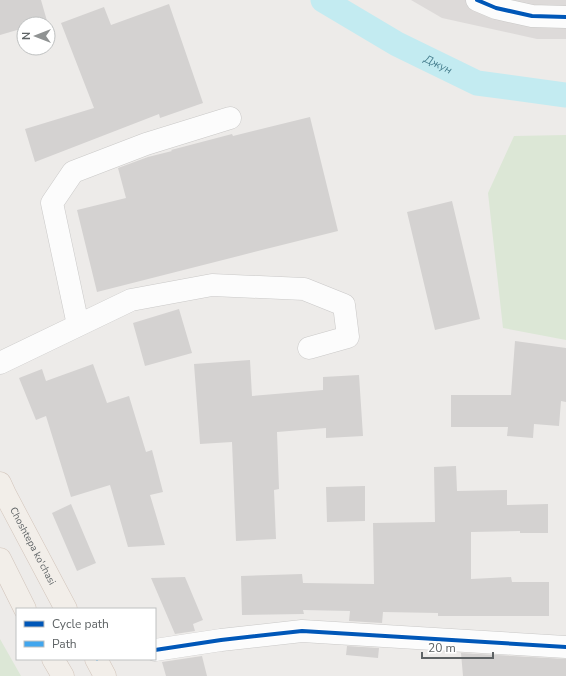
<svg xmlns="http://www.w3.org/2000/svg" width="566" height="676" font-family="'Nunito Sans',sans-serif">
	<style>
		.industrial { fill: #dddad9 }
		.green { fill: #dce7d6 }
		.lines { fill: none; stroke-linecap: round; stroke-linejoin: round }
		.canal { stroke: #c3ebf1; stroke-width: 25 }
		.building { fill: #d4d2d1 }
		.minor-casing { stroke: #cac9c8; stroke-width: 23 }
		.major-casing { stroke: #d2c4ba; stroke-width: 23 }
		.minor { stroke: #fcfcfc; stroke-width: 22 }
		.major { stroke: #f2eee9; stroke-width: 22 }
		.quiet { stroke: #41a6ee; stroke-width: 3; stroke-dasharray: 6 3; stroke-linecap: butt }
		.cycleway-casing { stroke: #fff; stroke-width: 6 }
		.cycleway { stroke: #0057b8; stroke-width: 4 }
		.labels { text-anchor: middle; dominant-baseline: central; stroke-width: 3; stroke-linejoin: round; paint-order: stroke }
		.street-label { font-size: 10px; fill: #5e6365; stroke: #fff }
		.water-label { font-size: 11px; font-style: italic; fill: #457d8d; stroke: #fff }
	</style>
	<rect width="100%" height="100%" fill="#edebe9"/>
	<path class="industrial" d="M411 0H566V39H537L442 18Z"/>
	<path class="green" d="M566 135V340L503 328 488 193 514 136Z
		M0 639 21 676H0Z"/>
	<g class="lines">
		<path class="canal" id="s1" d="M323 0 397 44 477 83 566 95"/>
	</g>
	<path class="building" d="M0 0H41L47 21 38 24H24V28L0 35Z
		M169 4 203 103 160 118 159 114 35 162 25 129 94 108 61 23 104 7 111 25Z
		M310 117 338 231 278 246 97 292 77 210 126 198 118 168 148 157 172 151 171 150 232 134 233 136Z
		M452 201 480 319 435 330 407 212Z
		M179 309 192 353 145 366 133 323Z
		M515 341 566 348V402L561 401 559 426 534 424 533 438 507 436 508 427H451V395H511Z
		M250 360 252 396 323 390V377L359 375 363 436 326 438V428L277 432 279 489 274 490 276 539 236 541 232 442 200 444 194 364Z
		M93 364 107 403 129 396 146 452 152 450 163 492 150 495 165 545 128 547 110 485 71 497 46 416 36 420 19 378 42 369 46 381Z
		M456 466 457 491 507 490V505L548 504V533H520V531L471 532V579L511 577 512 582H549V616H438V613L383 612 382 623 349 621 350 611 303 610 304 614 242 615 241 576 302 574 303 583 374 584 373 523 435 522 434 467Z
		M365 486V521L327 522 326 487Z
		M71 504 96 563 77 571 52 513Z
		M185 577 203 620 193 624 195 631 175 634 151 578Z
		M347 646 379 648 378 658 346 655Z
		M461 653 566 659V676H463Z
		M202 656 207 676H166L162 662Z"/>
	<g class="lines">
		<defs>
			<path id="minor" d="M477 0 496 8 532 16 566 17
				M78 325 52 203 73 172 146 144 230 118
				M0 363 131 300 212 285 304 289 344 305 348 337 309 348
				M155 650 221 640 302 631 566 647"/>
			<g id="major">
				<path id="s2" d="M0 483 6 496 66 609"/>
				<path d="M0 559 25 609"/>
				<path d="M53 659 63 676"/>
				<path d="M96 659 105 676"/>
			</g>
		</defs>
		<use href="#minor" class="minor-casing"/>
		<use href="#major" class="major-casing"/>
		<use href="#minor" class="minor"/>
		<use href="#major" class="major"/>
		<path class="quiet" d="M96 659H98"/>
		<defs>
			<path id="cycleway" d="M477 0 496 8 532 16 566 17
				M155 650 221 640 302 631 566 647"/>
		</defs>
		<use href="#cycleway" class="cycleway-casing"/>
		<use href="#cycleway" class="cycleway"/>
	</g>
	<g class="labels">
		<g class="street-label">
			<text stroke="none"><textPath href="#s2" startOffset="71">Choshtepa ko'chasi</textPath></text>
		</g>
		<g class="water-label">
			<text stroke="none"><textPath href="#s1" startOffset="132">Джун</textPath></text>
		</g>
	</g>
	<rect x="16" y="608" width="140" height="52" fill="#ffffff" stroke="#bfc1c1"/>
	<rect x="24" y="621" width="20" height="6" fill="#0057b8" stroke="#bfc1c1"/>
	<text x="52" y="628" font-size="12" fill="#5e6365">Cycle path</text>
	<rect x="24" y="641" width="20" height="6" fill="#41a6ee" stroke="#bfc1c1"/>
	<text x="52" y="648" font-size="12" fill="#5e6365">Path</text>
	<g transform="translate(36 36) rotate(270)"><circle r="19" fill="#ffffff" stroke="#bfc1c1"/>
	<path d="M0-3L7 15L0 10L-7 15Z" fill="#909393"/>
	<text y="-6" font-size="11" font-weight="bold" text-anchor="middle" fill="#5e6365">N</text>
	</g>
	<path d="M422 652v6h71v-6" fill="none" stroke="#5e6365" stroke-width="2"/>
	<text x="428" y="652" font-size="12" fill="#5e6365" stroke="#ffffff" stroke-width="3" paint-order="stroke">20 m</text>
</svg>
